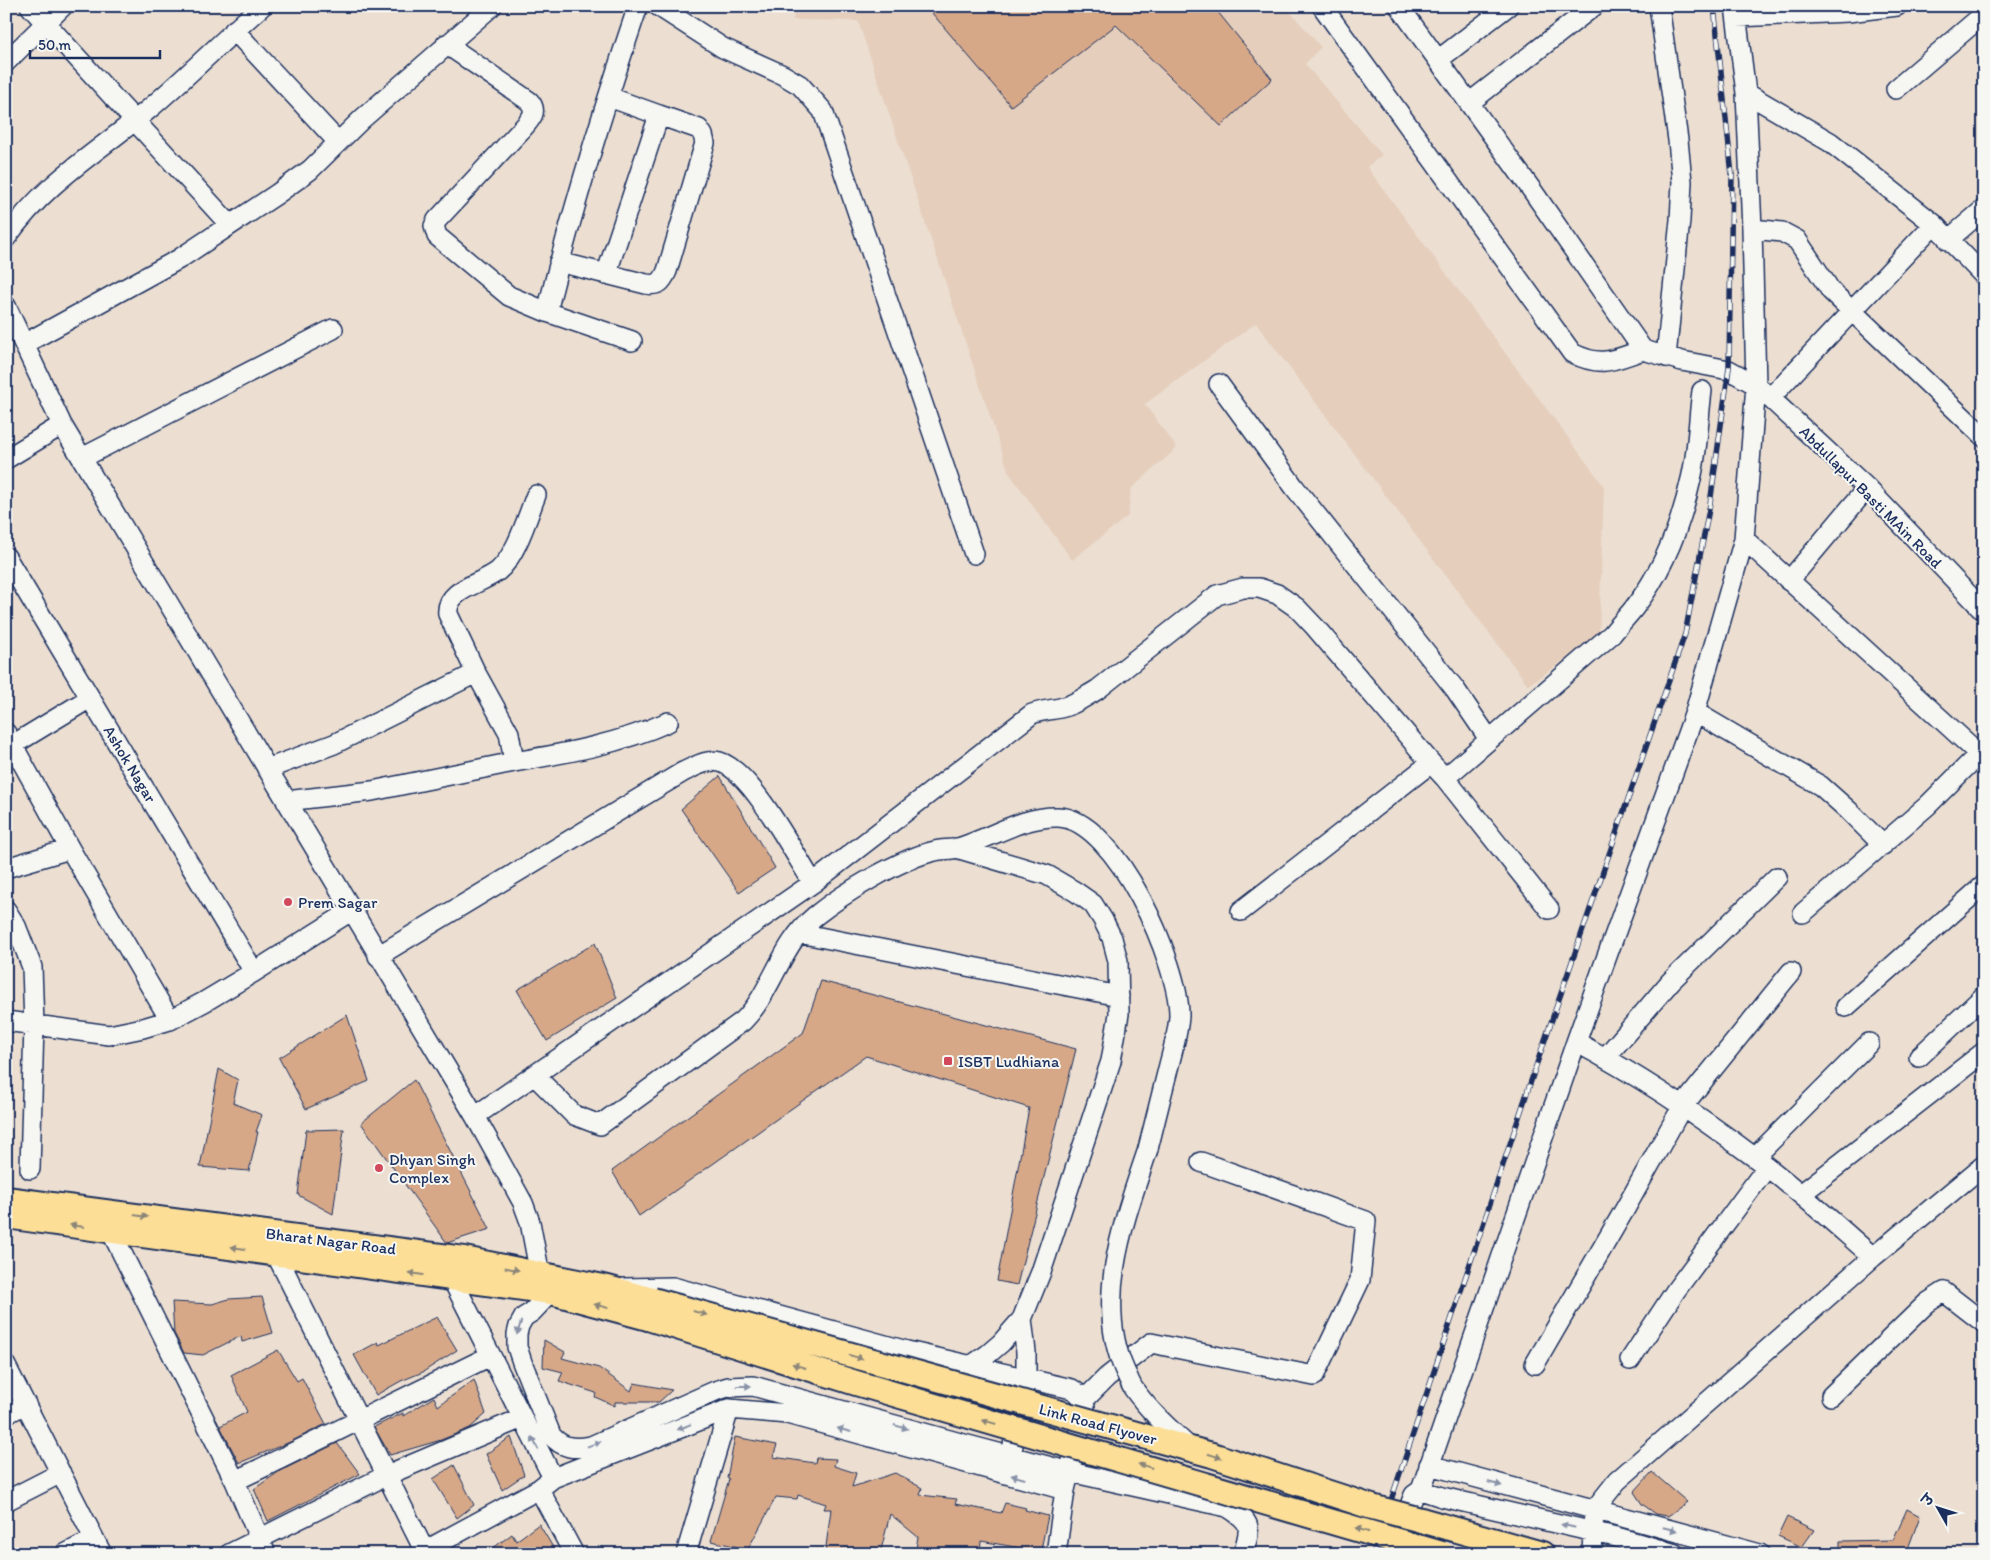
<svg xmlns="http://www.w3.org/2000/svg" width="1990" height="1560" font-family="Itim,'Playpen Sans Deva',sans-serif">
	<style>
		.built { fill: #e5cebc }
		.building { fill: #d6a888; stroke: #1b2f5e }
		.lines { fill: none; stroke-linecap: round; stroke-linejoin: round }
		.minor-casing { stroke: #1b2f5e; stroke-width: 22 }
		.major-casing { stroke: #1b2f5e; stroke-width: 28 }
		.minor { stroke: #f6f6f2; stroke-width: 19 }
		.major { stroke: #fcde96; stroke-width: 24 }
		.rail-casing { stroke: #1b2f5e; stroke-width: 5.5 }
		.rail { stroke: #f6f6f2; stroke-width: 4; stroke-dasharray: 11; stroke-linecap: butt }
		.minor-bridge-casing { stroke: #1b2f5e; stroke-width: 22; stroke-linecap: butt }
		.major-bridge-casing { stroke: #1b2f5e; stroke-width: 28; stroke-linecap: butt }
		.minor-bridge { stroke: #f6f6f2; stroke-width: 19 }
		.major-bridge { stroke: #fcde96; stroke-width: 24 }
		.oneway { fill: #8c867a }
		.oneway2 { fill: #8892a8 }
		.poi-dot { fill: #d1495b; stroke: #f6f6f2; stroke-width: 2 }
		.labels { text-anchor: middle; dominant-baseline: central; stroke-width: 4; stroke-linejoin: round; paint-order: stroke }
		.street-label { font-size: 16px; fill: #1b2f5e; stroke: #f6f6f2 }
		.poi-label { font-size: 16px; fill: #1b2f5e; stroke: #f6f6f2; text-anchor: start }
	</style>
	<rect width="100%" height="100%" fill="#ecdfd2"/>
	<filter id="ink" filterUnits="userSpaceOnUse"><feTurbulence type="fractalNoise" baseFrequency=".02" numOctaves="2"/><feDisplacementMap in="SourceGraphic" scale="10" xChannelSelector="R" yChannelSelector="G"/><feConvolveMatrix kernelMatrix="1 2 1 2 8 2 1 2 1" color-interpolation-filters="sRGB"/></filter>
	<g filter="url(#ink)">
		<path class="built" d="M795 6H1285L1321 47 1305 64 1382 155 1367 167 1604 486 1599 637 1528 685 1256 323 1145 404 1177 448 1131 489 1128 516 1072 560 1009 473 858 21 793 20Z"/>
		<path class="building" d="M926 6H1213L1272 79 1221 126 1116 25 1011 106Z
			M720 776 775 868 739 892 681 809Z
			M595 943 617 998 547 1041 517 990Z
			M821 981 1076 1049 1017 1285 997 1281 1029 1108 866 1056 639 1216 612 1171 803 1033Z
			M347 1015 369 1081 306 1109 279 1058Z
			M219 1069 238 1080 233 1103 262 1115 256 1132H258L249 1171 200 1167Z
			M414 1080 490 1229 447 1243 361 1123Z
			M344 1129 333 1214 298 1195 306 1130Z
			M262 1297 273 1333 242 1342 241 1336 203 1355 184 1353 174 1333 172 1302 212 1304 229 1299Z
			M437 1317 457 1350 423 1372 401 1381 376 1395 354 1355 378 1342 379 1345Z
			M544 1340 565 1352 562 1358 599 1368 631 1391 634 1383 672 1390 659 1402H615V1406L595 1397 596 1393 559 1381 563 1372 543 1367Z
			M278 1350 297 1381 302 1378 326 1424 290 1442 239 1463 220 1426 247 1412 231 1375Z
			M474 1380 486 1414 470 1428 441 1440 390 1455 374 1427 403 1413V1416L434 1397 438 1406Z
			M511 1437 524 1475 502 1490 486 1454Z
			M735 1437 777 1445 773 1457 815 1463 816 1458 836 1459 834 1466 856 1473 852 1487 895 1473 922 1488 920 1495 957 1499 955 1504 1001 1513 1005 1503 1026 1508 1025 1510 1048 1516 1040 1554H1031L1015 1547 981 1541 980 1554H915L918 1537 890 1514 880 1554H825L831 1509H824L826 1504 798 1495 797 1499 776 1497 748 1549 711 1541 729 1479 727 1478Z
			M337 1443 360 1474 268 1521 254 1489 280 1471Z
			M454 1465 474 1505 457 1518 433 1479Z
			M1652 1472 1687 1502 1668 1516 1656 1514 1642 1504 1634 1492Z
			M1907 1509 1920 1516 1906 1554H1840V1541L1893 1540Z
			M1787 1517 1814 1530 1802 1547 1778 1536Z
			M539 1524 557 1554H485L512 1534 516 1541Z"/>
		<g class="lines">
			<defs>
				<path id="minor" d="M30 6 230 225
					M658 6 723 48 783 75 800 85 823 111 974 554
					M1322 6 1572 353C1602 368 1613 360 1643 350
					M1399 6 1534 193 1643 350 1682 361 1729 370 1756 385 1867 488 1984 611
					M1659 6 1678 140 1682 182 1680 220 1666 357
					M1737 17 1848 12 1897 6
					M234 30 338 142
					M446 44 529 101C539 112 530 120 522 129L437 220 434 226 437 236 509 296 547 312 632 341
					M1438 60 1508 6
					M6 62 63 6
					M1896 89 1984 14
					M1746 93 1830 142 1934 224 1984 276
					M1469 103 1594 6
					M1752 229 1782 232 1797 240 1831 291 1984 437
					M6 238C47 180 97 153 149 109 188 76 223 40 262 6
					M1948 240 1984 209
					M559 262 646 284C659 286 662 282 667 271L705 143 703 135 699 129 659 115
					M606 275 659 115 609 97
					M6 306 62 425 475 1116 523 1203 530 1222 540 1275
					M547 312C572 209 604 107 638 6
					M24 344 179 259 277 194 310 170 362 119 492 6
					M1219 384 1295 488 1455 689 1489 739
					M1770 398 1934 224
					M82 458 333 329
					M6 459 62 425
					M1744 539 1979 754
					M6 557 254 972
					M1789 581 1867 488
					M476 673 448 614C445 589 482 584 498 571 516 556 527 518 536 495
					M1695 712 1821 786 1848 810 1883 845
					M6 733 70 849
					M6 749 90 698
					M514 762C566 753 619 744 668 722
					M267 769 334 744 476 673 509 733 514 762 372 791 286 801
					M1445 778 1549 909
					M956 848 1047 875 1076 892 1093 904 1103 920 1112 938 1118 961 1119 1014 1111 1061 1041 1272 1022 1319 1001 1343 987 1355 972 1365
					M6 868 70 849 170 1020
					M6 910 16 926 32 967 34 1025 30 1169
					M1241 911 1431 763 1445 778 1612 634C1619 625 1627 617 1634 608 1663 571 1681 524 1691 479 1698 451 1698 420 1702 391
					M1803 913 1927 806 1984 749
					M799 933 1119 996
					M378 956 683 772C695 767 706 759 720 762 751 771 795 855 813 883L1032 714C1043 710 1053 710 1064 707 1076 704 1086 696 1097 690L1217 595 1243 588H1259L1277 594 1297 608 1315 627 1431 763
					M1846 1007 1984 885
					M6 1021 109 1035 143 1028 170 1020 204 1002 254 972 351 911
					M1576 1042C1638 1075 1698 1115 1754 1157 1796 1188 1834 1223 1873 1257
					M1919 1057 1984 996
					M1605 1058 1671 981 1777 877
					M534 1075 574 1115 600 1125 743 1021C773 991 780 945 815 916 844 893 899 859 935 851 942 849 950 850 958 848 991 838 1022 816 1058 817 1116 818 1180 966 1179 1016 1178 1034 1172 1052 1168 1069 1161 1096 1155 1122 1148 1149
					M475 1116 813 883
					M1755 1157 1869 1043
					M1801 1194 1984 1052
					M111 1231 235 1481 266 1554
					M276 1254C325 1354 375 1454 426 1554
					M452 1279 553 1478 729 1409 787 1414 1065 1490
					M624 1288 673 1287 907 1351 1072 1389C1080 1394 1084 1398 1085 1407L1065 1490 1056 1554
					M551 1292 532 1312 524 1317 519 1326 517 1334V1347L522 1362 551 1435C562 1449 575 1449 591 1446L715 1391 728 1387 753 1386 964 1444 1070 1472 1227 1507C1253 1523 1251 1526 1243 1554
					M1630 1360 1676 1290 1767 1167
					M1535 1364 1625 1209 1682 1107 1791 972
					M6 1366 102 1554
					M1831 1396 1927 1303 1944 1292 1984 1323
					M1084 1400 1107 1377 1151 1343 1314 1376 1360 1280 1366 1221 1201 1162
					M6 1414 26 1404
					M1011 1456 1026 1377V1352L1022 1319
					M1429 1465 1760 1554
					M235 1481 490 1356
					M539 1489 574 1554
					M1421 1490 1442 1497 1616 1537 1675 1554
					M6 1501 61 1473
					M65 1554 94 1539
					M229 1554 387 1475 522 1418
					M419 1554 539 1489 553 1478
					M686 1554 729 1409
					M1391 1554 1414 1495 1421 1490 1576 1042 1695 712 1744 539 1756 385 1752 229 1746 93 1735 6
					M1592 1554 1594 1510 1617 1481 1873 1257 1984 1165"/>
				<path id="major" d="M6 1199 464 1259 608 1288 653 1300
					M6 1216 551 1292 648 1318
					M1421 1520 1542 1554"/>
			</defs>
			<use href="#minor" class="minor-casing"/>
			<use href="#major" class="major-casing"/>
			<use href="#minor" class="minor"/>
			<use href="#major" class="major"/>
			<defs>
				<path id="rail" d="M1373 1554 1537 1063 1685 634 1710 504 1729 368 1732 175 1714 6"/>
			</defs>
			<use href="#rail" class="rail-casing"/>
			<use href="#rail" class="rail"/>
			<defs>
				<path id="minor-bridge" d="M1148 1149C1125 1218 1093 1300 1125 1371 1128 1377 1130 1383 1133 1388 1149 1411 1171 1430 1191 1449"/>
				<path id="major-bridge" d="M653 1300 1212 1455 1372 1507 1421 1520
					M648 1318 856 1383 1442 1554"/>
			</defs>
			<use href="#minor-bridge" class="minor-bridge-casing"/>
			<use href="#major-bridge" class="major-bridge-casing"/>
			<use href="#minor-bridge" class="minor-bridge"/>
			<use href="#major-bridge" class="major-bridge"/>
		</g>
		<defs><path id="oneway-solid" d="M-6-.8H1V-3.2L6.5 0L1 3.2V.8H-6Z" transform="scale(1.25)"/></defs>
		<g class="oneway">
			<use href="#oneway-solid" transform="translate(141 1216) rotate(7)"/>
			<use href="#oneway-solid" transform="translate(77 1226) rotate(-172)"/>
			<use href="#oneway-solid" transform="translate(238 1248) rotate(-172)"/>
			<use href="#oneway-solid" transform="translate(512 1269) rotate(11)"/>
			<use href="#oneway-solid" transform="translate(416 1274) rotate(-172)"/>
			<use href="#oneway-solid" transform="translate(601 1306) rotate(-165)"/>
			<use href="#oneway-solid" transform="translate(700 1313) rotate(16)"/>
			<use href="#oneway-solid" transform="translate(856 1357) rotate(16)"/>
			<use href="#oneway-solid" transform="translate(799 1366) rotate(-163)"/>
			<use href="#oneway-solid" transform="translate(989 1422) rotate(-164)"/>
			<use href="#oneway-solid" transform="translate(1215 1456) rotate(17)"/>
			<use href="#oneway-solid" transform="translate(1145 1466) rotate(-164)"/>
			<use href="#oneway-solid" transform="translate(1362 1530) rotate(-163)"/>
		</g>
		<g class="oneway2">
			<use href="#oneway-solid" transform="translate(519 1328) rotate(108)"/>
			<use href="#oneway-solid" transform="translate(744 1386)"/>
			<use href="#oneway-solid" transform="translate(684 1427) rotate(158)"/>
			<use href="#oneway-solid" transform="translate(901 1427) rotate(16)"/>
			<use href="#oneway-solid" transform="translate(844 1430) rotate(-165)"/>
			<use href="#oneway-solid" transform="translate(535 1443) rotate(-117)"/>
			<use href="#oneway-solid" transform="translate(594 1444) rotate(-20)"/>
			<use href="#oneway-solid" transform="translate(1018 1477) rotate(-165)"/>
			<use href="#oneway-solid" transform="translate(1495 1484) rotate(15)"/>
			<use href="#oneway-solid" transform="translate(1568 1526) rotate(-167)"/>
			<use href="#oneway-solid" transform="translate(1670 1529) rotate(14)"/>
		</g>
	</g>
	<g class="poi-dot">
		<circle cx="288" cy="902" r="5"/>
		<rect x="943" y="1056" width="10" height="10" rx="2.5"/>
		<circle cx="379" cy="1168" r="5"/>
	</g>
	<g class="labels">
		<g class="street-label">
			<text transform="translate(1871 497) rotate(45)">Abdullapur Basti MAin Road</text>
			<text transform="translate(130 764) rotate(59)">Ashok Nagar</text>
			<text transform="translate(331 1241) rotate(7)">Bharat Nagar Road</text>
			<text transform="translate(1098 1424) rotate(15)">Link Road Flyover</text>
		</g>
		<g class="poi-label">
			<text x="298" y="902">Prem Sagar</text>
			<text x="958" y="1061">ISBT Ludhiana</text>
			<text x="389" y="1159">Dhyan Singh<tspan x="389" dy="18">Complex</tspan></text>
		</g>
	</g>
	<rect width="1990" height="1560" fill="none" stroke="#f6f6f2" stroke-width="25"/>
	<rect x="12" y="12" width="1965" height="1535" fill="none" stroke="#1b2f5e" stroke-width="2" filter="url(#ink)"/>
	<g transform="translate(1938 1508) rotate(309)" stroke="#f6f6f2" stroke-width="4" paint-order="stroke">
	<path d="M0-4L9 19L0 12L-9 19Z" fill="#1b2f5e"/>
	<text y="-8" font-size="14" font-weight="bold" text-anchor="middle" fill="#1b2f5e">उ</text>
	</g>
	<path d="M30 50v8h130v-8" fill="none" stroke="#1b2f5e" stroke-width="2.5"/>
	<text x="38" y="50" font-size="15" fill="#1b2f5e" stroke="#f6f6f2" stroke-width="4" paint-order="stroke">50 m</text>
</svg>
